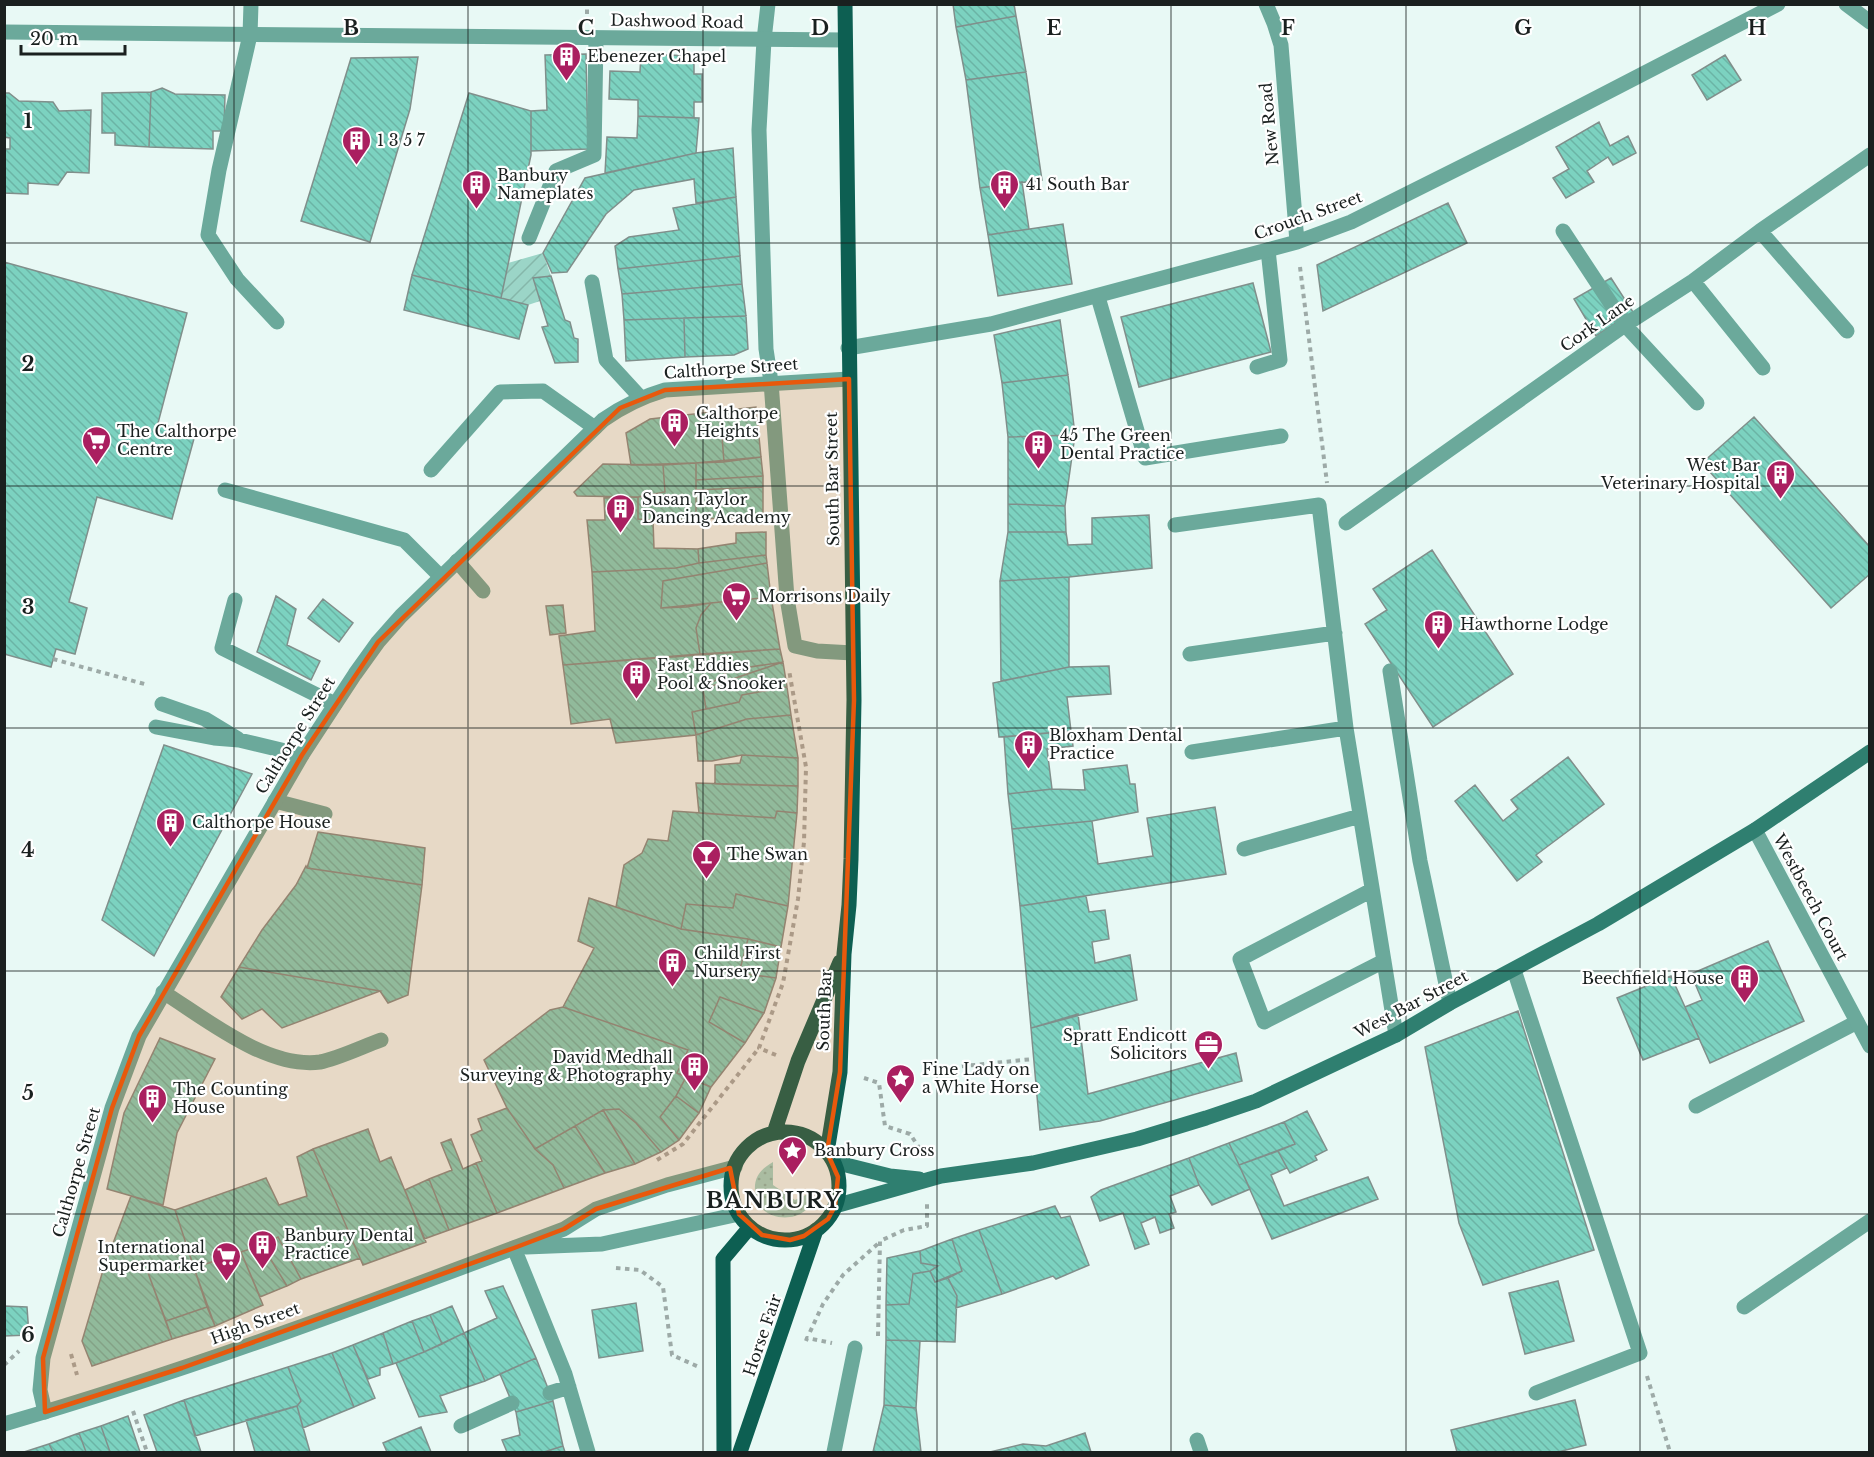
<svg xmlns="http://www.w3.org/2000/svg" width="1874" height="1457" font-family="'Libre Baskerville',serif">
	<style>
		.grass { fill: url(#grass-dots) }
		.garden { fill: url(#garden-furrows) }
		.building { fill: url(#building-back-hatch); stroke: #808f8b; stroke-width: 1.5 }
		.lines { fill: none; stroke-linecap: round; stroke-linejoin: round }
		.path { stroke: #9daaa7; stroke-width: 4; stroke-dasharray: 4.5 4.5; stroke-linecap: butt }
		.service { stroke: #6ba99b; stroke-width: 15 }
		.minor { stroke: #6ba99b; stroke-width: 15 }
		.tertiary { stroke: #6ba99b; stroke-width: 15 }
		.secondary { stroke: #2f7f70; stroke-width: 15 }
		.primary { stroke: #0d5f52; stroke-width: 15 }
		.marked { fill: #e8590c; fill-opacity: 0.2; stroke: #e8590c; stroke-width: 4.5; stroke-linejoin: round }
		.grid { fill: none; stroke: #1a201f; stroke-width: 1.5; stroke-opacity: 0.55 }
		.labels { text-anchor: middle; dominant-baseline: central; stroke-width: 4.5; stroke-linejoin: round; paint-order: stroke }
		.street-label { font-size: 16px; fill: #1a201f; stroke: #fff }
		.poi-label { font-size: 16px; fill: #1a201f; stroke: #fff; text-anchor: start }
		.district-label { font-size: 22px; font-weight: bold; letter-spacing: 1.5px; fill: #1a201f; stroke: #fff }
		.grid-label { font-size: 20px; text-anchor: middle; font-weight: bold; fill: #1a201f; stroke: #fff; stroke-width: 4.5; stroke-linejoin: round; paint-order: stroke }
	</style>
	<defs>
		<pattern id="grass-dots" width="8" height="8" patternUnits="userSpaceOnUse" patternTransform="scale(1.5)"><rect width="8" height="8" fill="#9bd5c7"/><path d="M2 2h.1M6 6h.1" fill="none" stroke="#85b7aa" stroke-width="1.8" stroke-linecap="round"/></pattern>
		<pattern id="garden-furrows" width="10" height="10" patternUnits="userSpaceOnUse" patternTransform="scale(1.5)"><rect width="10" height="10" fill="#9bd5c7"/><path d="M-1 1l2-2M0 10L10 0M9 11l2-2" fill="none" stroke="#85b7aa"/></pattern>
		<pattern id="building-back-hatch" width="6" height="6" patternUnits="userSpaceOnUse" patternTransform="scale(1.5)"><rect width="6" height="6" fill="#7cd2c0"/><path d="M-1 5l2 2M0 0l6 6M5-1l2 2" fill="none" stroke="#6bb4a5"/></pattern>
	</defs>
	<rect width="100%" height="100%" fill="#e8f9f5"/>
	<path class="grass" d="M773 1162V1185L795 1200 812 1192C815 1226 755 1226 755 1191 754 1176 761 1169 773 1162Z"/>
	<path class="garden" d="M543 253 551 276 533 278 540 301 528 305 501 298 508 263Z"/>
	<path class="building" d="M953 4H1014L1016 16 956 27Z
		M1016 16 1026 72 966 80 956 27Z
		M586 54 588 149 531 151V111L547 110 545 55Z
		M641 54 694 56V74H702V102H694V118L638 116V100L609 99 610 71 640 72Z
		M1725 55 1741 80 1707 100 1692 75Z
		M418 57 410 109 370 242 301 221 351 58Z
		M1026 72 1042 180 980 188 966 80Z
		M162 88 175 94 225 95 224 131H213V149L149 147 151 92Z
		M151 92 149 147 115 145V133H102V93Z
		M4 93H9L19 101 53 102 59 111 91 110 89 173 67 172 58 185 28 183V194L4 193V149H10V138L4 137Z
		M469 93 531 111V155L501 298 412 275Z
		M638 116 699 118 696 153 605 173 607 137 637 138Z
		M1599 122 1610 146 1628 136 1636 153 1613 165 1608 157 1587 171 1594 182 1566 198 1553 178 1569 169 1556 147Z
		M733 148 736 197 696 203 694 179 634 190 606 214 567 272 552 273 543 253 585 178 696 153Z
		M1022 182 1029 229 988 235 980 188Z
		M736 197 740 256 618 269 615 246 629 237 679 230 673 208Z
		M1448 203 1467 243 1323 311 1317 265Z
		M1063 224 1072 284 998 296 988 235Z
		M740 256 742 284 622 294 618 269Z
		M4 262 187 313 158 423 195 435 172 519 97 497 69 602 87 608 75 654 56 649 51 667 4 654Z
		M412 275 528 305 519 339 404 310Z
		M551 276 565 320 570 322 574 338 578 339V362L555 363 542 327 548 326 533 278Z
		M1611 278 1633 312 1596 336 1574 299Z
		M1253 283 1271 352 1139 387 1121 317Z
		M742 284 746 316 624 320 622 294Z
		M746 316 748 349 734 355 685 357 684 318Z
		M684 318 685 357 626 361 624 320Z
		M1060 320 1068 375 1002 383 994 335Z
		M1068 375 1075 435 1008 437 1002 383Z
		M756 407 761 457 724 462 720 411Z
		M720 411 724 462 631 465 626 433 650 419Z
		M1754 417 1870 547V574L1831 608 1702 463Z
		M1075 435 1065 506 1008 504V437Z
		M761 457 763 476 696 480V463Z
		M696 463V519L653 520 638 519V497L665 492 663 465Z
		M603 464 663 465 665 492 638 497 577 496 574 492Z
		M763 476V487L696 490V480Z
		M763 487V517L696 519V490Z
		M638 497V519L653 520 654 548 698 549 699 563 676 568 592 572 587 520H605L604 498Z
		M1008 504 1065 506 1066 532H1008Z
		M1149 515 1152 568 1069 577 1000 581 1008 532H1066L1068 545 1092 544V518Z
		M766 532V555L699 563 698 549 736 543V533Z
		M1432 550 1513 674 1433 727 1365 624 1387 610 1373 589Z
		M766 555 767 563 663 581 661 608 711 603 701 615 696 628 700 654 563 665 559 636 595 631 592 572 676 568 699 563Z
		M767 563 771 597 711 603 686 607 661 608 663 581Z
		M1069 577V667L1001 681 1000 581Z
		M276 596 296 609 287 645 320 661 311 680 257 652Z
		M771 597 780 649 700 654 696 628 701 615 711 603Z
		M323 599 353 623 339 642 308 618Z
		M563 605 566 633 550 635 546 606Z
		M780 649 783 662 703 689 706 709 692 712 696 735 616 743 610 719 571 724 563 665Z
		M783 662 787 687 742 695 739 702 706 709 703 689 730 670Z
		M1109 666 1111 694 1067 697 1071 731 999 737 993 683 1069 667Z
		M787 687 791 715 747 719 696 735 692 712 739 702 742 695Z
		M791 715 798 758 742 755 712 761H698L696 735 747 719Z
		M1071 731 1073 746 1047 749 1052 789 1008 794 1004 737Z
		M164 745 252 774 154 956 102 920Z
		M742 755 798 758V786L715 784V765L740 763Z
		M1568 757 1604 804 1536 855 1542 862 1517 881 1455 801 1475 785 1503 821 1518 809 1511 800Z
		M1127 765 1130 784H1135L1138 812 1092 821 1012 829 1008 794 1052 789 1085 790 1083 770Z
		M696 783 798 786 797 813 777 811 775 818 699 813Z
		M1215 807 1226 874 1020 906 1012 829 1092 821 1098 864 1153 856 1147 818Z
		M673 811 775 818 777 811 797 813 788 906 736 894 733 908 686 904 681 929 616 907 624 865 642 853 648 839 668 841Z
		M318 832 425 848 422 885 307 868Z
		M306 866 307 868 422 885 408 995 388 1003 380 991 239 967 262 930 296 885Z
		M736 894 788 906 781 947 748 939 681 929 686 904 733 908Z
		M1086 896 1089 912 1105 910 1109 939 1092 942 1095 963 1130 955 1137 1000 1031 1028 1020 906Z
		M589 898 681 929 748 939 739 973 776 978 764 1013 720 997 709 1022 745 1043 711 1087 677 1073 688 1050 563 1007 594 948 578 941Z
		M748 939 781 947 776 978 739 973Z
		M1768 941 1804 1021 1710 1063 1685 1007 1702 1000 1691 974Z
		M239 967 380 991 282 1028 262 1009 242 1019 221 997Z
		M1671 976 1699 1038 1643 1060 1617 998Z
		M720 997 764 1013 745 1043 709 1022Z
		M563 1007 688 1050 677 1073 686 1077 676 1096 660 1117 679 1140 661 1152 636 1123 619 1109 603 1110 535 1149 507 1108 484 1060 550 1010Z
		M1518 1011 1594 1250 1483 1285 1459 1223 1425 1047Z
		M1078 1014 1088 1094 1236 1053 1242 1081 1100 1121 1040 1130 1031 1028Z
		M160 1038 215 1059 177 1133 163 1205 107 1189 124 1113Z
		M686 1077 711 1087 699 1113 676 1096Z
		M676 1096 699 1113 679 1140 660 1117Z
		M507 1108 535 1149 553 1165 564 1188 497 1213 476 1163 482 1161 471 1135 482 1130 478 1119Z
		M619 1109 636 1123 661 1152 635 1164 603 1110Z
		M603 1110 635 1164 605 1173 575 1126Z
		M1307 1111 1327 1150 1315 1156 1317 1160 1290 1173 1278 1151 1295 1144 1284 1122Z
		M1284 1122 1295 1144 1239 1165 1229 1143Z
		M575 1126 605 1173 564 1188 553 1165 535 1149Z
		M368 1129 380 1162 391 1157 426 1242 363 1265 313 1149Z
		M451 1139 463 1169 476 1163 497 1213 449 1230 429 1179 452 1170 441 1143Z
		M1229 1143 1250 1189 1212 1205 1199 1185 1189 1158Z
		M313 1149 360 1258 301 1279 278 1237 262 1245 194 1268 175 1210 266 1178 279 1205 307 1196 297 1157Z
		M1278 1151 1287 1168 1271 1175 1284 1206 1368 1177 1378 1199 1272 1239 1239 1165Z
		M1189 1158 1199 1185 1170 1196 1176 1212 1169 1214 1174 1228 1160 1233 1155 1217 1141 1223 1149 1244 1135 1249 1123 1213 1100 1221 1091 1197 1101 1190Z
		M429 1179 449 1230 424 1239 405 1190Z
		M131 1196 175 1210 207 1307 166 1321 147 1270 122 1266 104 1267Z
		M1055 1206 1061 1218 1070 1216 1089 1265 1056 1279 1053 1276 1002 1294 979 1230Z
		M979 1230 1002 1294 956 1308 957 1296 948 1278 962 1271 952 1239Z
		M278 1237 301 1279 287 1286 262 1245Z
		M952 1239 962 1271 935 1282 930 1271 938 1266 921 1263 920 1251Z
		M262 1245 287 1286 260 1297 241 1252Z
		M920 1251 921 1263 938 1266 930 1271 913 1274 909 1304 886 1305 887 1258Z
		M241 1252 263 1305 215 1326 194 1268Z
		M122 1266 147 1270 172 1339 92 1366 82 1341 104 1267Z
		M930 1271 935 1282 948 1278 957 1296 955 1342 886 1340V1305L909 1304 913 1274Z
		M1558 1281 1574 1341 1525 1354 1509 1293Z
		M503 1286 536 1358 485 1381 464 1333 497 1318 485 1291Z
		M636 1303 643 1351 599 1358 592 1310Z
		M4 1306 27 1307 29 1335 4 1336Z
		M452 1306 464 1333 442 1344 430 1315Z
		M207 1307 215 1326 172 1339 166 1321Z
		M430 1315 442 1344 424 1352 412 1321Z
		M412 1321 424 1352 393 1364 383 1333Z
		M383 1333 393 1364 380 1368V1375L368 1379 353 1345Z
		M464 1333 485 1381 440 1396 447 1412 419 1417 396 1363 424 1352Z
		M886 1340 920 1341 916 1408 884 1405Z
		M353 1345 375 1398 354 1407 332 1353Z
		M332 1353 354 1407 303 1428 297 1406 301 1401 288 1367Z
		M536 1358 553 1401 516 1412 500 1374Z
		M288 1367 301 1401 297 1406 195 1436 184 1400Z
		M184 1400 201 1452H157L144 1415Z
		M1575 1400 1586 1445 1558 1452H1457L1451 1430Z
		M553 1401 563 1446 544 1452H507L502 1440 520 1435 516 1412Z
		M884 1405 916 1408 921 1452H873Z
		M297 1406 310 1452H255L246 1420Z
		M128 1416 140 1452H110L101 1426Z
		M101 1426 110 1452H86L79 1433Z
		M421 1427 431 1452H387L383 1443Z
		M79 1433 86 1452H53L49 1444Z
		M1085 1433 1091 1452H990L1023 1444 1046 1446Z
		M49 1444 53 1452H24Z
		M563 1446 565 1452H544Z"/>
	<g class="lines">
		<path class="path" d="M587 14V4
			M1300 267 1327 483
			M53 659 148 685
			M776 1055 759 1048 783 983 798 899 804 842 806 767 789 670
			M935 1069 1033 1059
			M864 1078 879 1083 885 1126 910 1134 924 1155
			M657 1160 683 1144 759 1048
			M616 1268 640 1270 663 1287 672 1355 699 1367
			M810 1332 823 1304 843 1275 880 1242
			M878 1336 880 1241 904 1230 927 1226V1204
			M806 1341 807 1338 832 1343
			M71 1354 77 1375
			M4 1365 19 1351
			M1647 1376 1670 1452
			M133 1411 147 1452"/>
		<path class="service" d="M251 4 250 35 219 170 208 235 237 279 277 322
			M768 4 764 40 759 130 766 349 771 382 787 598 795 646 817 651 853 653
			M1563 231 1625 325 1697 403
			M1760 231 1847 331
			M529 238 556 171 594 155 596 38
			M1693 281 1763 368
			M592 282 606 360 640 397
			M1098 297 1145 458 1281 436
			M1257 367 1280 360 1268 250
			M431 470 500 392 543 391 595 428
			M225 490 404 540 441 577
			M1346 523 1625 325 1693 281 1760 231 1870 155
			M1175 525 1319 505 1346 728 1396 1035
			M457 561 483 591
			M235 600 222 648 335 704
			M1190 654 1335 633
			M1390 671 1420 861 1450 1003
			M162 704 205 719 238 739
			M156 727 214 738 239 740 302 755
			M1192 752 1346 728
			M275 801 325 814
			M1244 849 1360 816
			M1372 890 1240 959 1264 1022 1384 961
			M1514 970 1640 1353 1536 1393
			M163 992C206 1019 267 1069 320 1062 337 1059 364 1046 381 1040
			M1696 1106 1857 1022
			M514 1248 565 1374 588 1452
			M550 1393 569 1387
			M461 1426 512 1403
			M1197 1440 1201 1452
			M834 1452 855 1348"/>
		<path class="minor" d="M1266 4 1274 23 1281 45 1297 242
			M1846 4 1870 22
			M4 32 845 40
			M848 348 991 324 1297 242 1351 222 1519 138 1778 4
			M1755 830 1870 1046
			M1744 1307 1870 1221
			M45 1412 40 1390 43 1358 112 1108 139 1036 302 755 355 674 378 642 401 616 603 420C623 406 641 397 665 390L849 379"/>
		<path class="tertiary" d="M526 1247 602 1244 739 1214
			M4 1424C194 1369 379 1299 564 1229L596 1209 667 1185 735 1167"/>
		<path class="secondary" d="M834 1162 890 1176 919 1179
			M835 1206 941 1176 1033 1163 1137 1139 1206 1118 1256 1101 1396 1035 1450 1003 1598 924 1755 830 1870 752"/>
		<path class="primary" d="M731 1186a54 54 0 1 1 108 0a54 54 0 1 1-108 0Z
			M774 1133 798 1061 840 962
			M827 1152 840 1072 844 954 849 905 851 859 854 700 845 4
			M724 1452 723 1259 750 1227
			M740 1452 816 1230"/>
	</g>
	<path class="marked" d="M849 379 854 700 840 1072 827 1152 838 1177 835 1206 828 1219 804 1236 790 1240 762 1235 739 1214 730 1168 596 1209 564 1229 514 1248 182 1368 45 1412 43 1358 112 1108 139 1036 302 755 378 642 620 408 665 390Z"/>
	<path class="grid" d="M234 4V1452M468 4V1452M703 4V1452M937 4V1452M1171 4V1452M1406 4V1452M1640 4V1452M4 243H1870M4 486H1870M4 728H1870M4 971H1870M4 1214H1870"/>
	<defs>
		<symbol id="building-pin" viewBox="-11 -11 22 30"><path d="M0 17L-7.5 6A9.5 9.5 0 1 1 7.5 6Z" fill="#aa1f60" stroke="#fff"/><path d="M-4-6H4V6H1V3H-1V6H-4ZM-2.5-4.3h1.7v1.8h-1.7ZM.8-4.3h1.7v1.8H.8ZM-2.5-1h1.7V.8h-1.7ZM.8-1h1.7V.8H.8Z" fill="#fff"/></symbol>
		<symbol id="supermarket-pin" viewBox="-11 -11 22 30"><path d="M0 17L-7.5 6A9.5 9.5 0 1 1 7.5 6Z" fill="#aa1f60" stroke="#fff"/><path d="M-6-5.5h2.5l.6 2H6L4.5 2H-2.5L-4.4-4H-6ZM-1.5 3.2a1.3 1.3 0 1 0 .1 0ZM3 3.2a1.3 1.3 0 1 0 .1 0Z" fill="#fff"/></symbol>
		<symbol id="bar-pin" viewBox="-11 -11 22 30"><path d="M0 17L-7.5 6A9.5 9.5 0 1 1 7.5 6Z" fill="#aa1f60" stroke="#fff"/><path d="M-6-5H6L.8 .8V4.5H3.5V6h-7V4.5H-.8V.8Z" fill="#fff"/></symbol>
		<symbol id="office-pin" viewBox="-11 -11 22 30"><path d="M0 17L-7.5 6A9.5 9.5 0 1 1 7.5 6Z" fill="#aa1f60" stroke="#fff"/><path d="M-6-3h4V-5.5h4V-3h4V5H-6ZM-1-4.5V-3h2v-1.5ZM-6 0V1H6V0Z" fill="#fff"/></symbol>
		<symbol id="sight-pin" viewBox="-11 -11 22 30"><path d="M0 17L-7.5 6A9.5 9.5 0 1 1 7.5 6Z" fill="#aa1f60" stroke="#fff"/><path d="M0-6L1.8-2.2L6-1.7L2.9 1.2L3.7 5.4L0 3.3L-3.7 5.4L-2.9 1.2L-6-1.7L-1.8-2.2Z" fill="#fff"/></symbol>
	</defs>
	<g fill-rule="evenodd">
		<use href="#building-pin" x="550" y="40" width="33" height="45"/>
		<use href="#building-pin" x="340" y="124" width="33" height="45"/>
		<use href="#building-pin" x="460" y="168" width="33" height="45"/>
		<use href="#building-pin" x="988" y="168" width="33" height="45"/>
		<use href="#building-pin" x="658" y="406" width="33" height="45"/>
		<use href="#supermarket-pin" x="80" y="424" width="33" height="45"/>
		<use href="#building-pin" x="1022" y="428" width="33" height="45"/>
		<use href="#building-pin" x="1764" y="458" width="33" height="45"/>
		<use href="#building-pin" x="604" y="492" width="33" height="45"/>
		<use href="#supermarket-pin" x="720" y="580" width="33" height="45"/>
		<use href="#building-pin" x="1422" y="608" width="33" height="45"/>
		<use href="#building-pin" x="620" y="658" width="33" height="45"/>
		<use href="#building-pin" x="1012" y="728" width="33" height="45"/>
		<use href="#building-pin" x="154" y="806" width="33" height="45"/>
		<use href="#bar-pin" x="690" y="838" width="33" height="45"/>
		<use href="#building-pin" x="656" y="946" width="33" height="45"/>
		<use href="#building-pin" x="1728" y="962" width="33" height="45"/>
		<use href="#office-pin" x="1192" y="1028" width="33" height="45"/>
		<use href="#building-pin" x="678" y="1050" width="33" height="45"/>
		<use href="#sight-pin" x="884" y="1062" width="33" height="45"/>
		<use href="#building-pin" x="136" y="1082" width="33" height="45"/>
		<use href="#sight-pin" x="776" y="1134" width="33" height="45"/>
		<use href="#building-pin" x="246" y="1228" width="33" height="45"/>
		<use href="#supermarket-pin" x="210" y="1240" width="33" height="45"/>
	</g>
	<g class="labels">
		<g class="street-label">
			<text transform="translate(677 21) rotate(1)">Dashwood Road</text>
			<text transform="translate(1269 124) rotate(-95)">New Road</text>
			<text transform="translate(1308 215) rotate(-20)">Crouch Street</text>
			<text transform="translate(1597 323) rotate(-35)">Cork Lane</text>
			<text transform="translate(731 368) rotate(-4)">Calthorpe Street</text>
			<text transform="translate(832 479) rotate(-91)">South Bar Street</text>
			<text transform="translate(295 735) rotate(-58)">Calthorpe Street</text>
			<text transform="translate(1811 897) rotate(62)">Westbeech Court</text>
			<text transform="translate(1411 1004) rotate(-28)">West Bar Street</text>
			<text transform="translate(824 1010) rotate(-88)">South Bar</text>
			<text transform="translate(76 1172) rotate(-74)">Calthorpe Street</text>
			<text transform="translate(255 1323) rotate(-20)">High Street</text>
			<text transform="translate(762 1335) rotate(-71)">Horse Fair</text>
		</g>
		<g class="poi-label">
			<text x="587" y="56">Ebenezer Chapel</text>
			<text x="377" y="140">1 3 5 7</text>
			<text x="497" y="175">Banbury<tspan x="497" dy="18">Nameplates</tspan></text>
			<text x="1026" y="184">41 South Bar</text>
			<text x="696" y="413">Calthorpe<tspan x="696" dy="18">Heights</tspan></text>
			<text x="117" y="431">The Calthorpe<tspan x="117" dy="18">Centre</tspan></text>
			<text x="1060" y="435">45 The Green<tspan x="1060" dy="18">Dental Practice</tspan></text>
			<text x="1760" y="465" text-anchor="end">West Bar<tspan x="1760" dy="18">Veterinary Hospital</tspan></text>
			<text x="642" y="499">Susan Taylor<tspan x="642" dy="18">Dancing Academy</tspan></text>
			<text x="758" y="596">Morrisons Daily</text>
			<text x="1460" y="624">Hawthorne Lodge</text>
			<text x="657" y="665">Fast Eddies<tspan x="657" dy="18">Pool &amp; Snooker</tspan></text>
			<text x="1049" y="735">Bloxham Dental<tspan x="1049" dy="18">Practice</tspan></text>
			<text x="192" y="822">Calthorpe House</text>
			<text x="727" y="854">The Swan</text>
			<text x="694" y="953">Child First<tspan x="694" dy="18">Nursery</tspan></text>
			<text x="1724" y="978" text-anchor="end">Beechfield House</text>
			<text x="1187" y="1035" text-anchor="end">Spratt Endicott<tspan x="1187" dy="18">Solicitors</tspan></text>
			<text x="673" y="1057" text-anchor="end">David Medhall<tspan x="673" dy="18">Surveying &amp; Photography</tspan></text>
			<text x="922" y="1069">Fine Lady on<tspan x="922" dy="18">a White Horse</tspan></text>
			<text x="173" y="1089">The Counting<tspan x="173" dy="18">House</tspan></text>
			<text x="814" y="1150">Banbury Cross</text>
			<text x="284" y="1235">Banbury Dental<tspan x="284" dy="18">Practice</tspan></text>
			<text x="205" y="1247" text-anchor="end">International<tspan x="205" dy="18">Supermarket</tspan></text>
		</g>
		<g class="district-label">
			<text x="774" y="1200">BANBURY</text>
		</g>
	</g>
	<g class="grid-label">
		<text x="351" y="35">B</text>
		<text x="586" y="35">C</text>
		<text x="820" y="35">D</text>
		<text x="1054" y="35">E</text>
		<text x="1288" y="35">F</text>
		<text x="1523" y="35">G</text>
		<text x="1757" y="35">H</text>
		<text x="28" y="128">1</text>
		<text x="28" y="371">2</text>
		<text x="28" y="614">3</text>
		<text x="28" y="857">4</text>
		<text x="28" y="1100">5</text>
		<text x="28" y="1342">6</text>
	</g>
	<rect width="1874" height="1457" fill="none" stroke="#1a201f" stroke-width="12"/>
	<path d="M21 45v9h104v-9" fill="none" stroke="#1a201f" stroke-width="3"/>
	<text x="30" y="45" font-size="18" fill="#1a201f" stroke="#ffffff" stroke-width="4.5" paint-order="stroke">20 m</text>
</svg>
